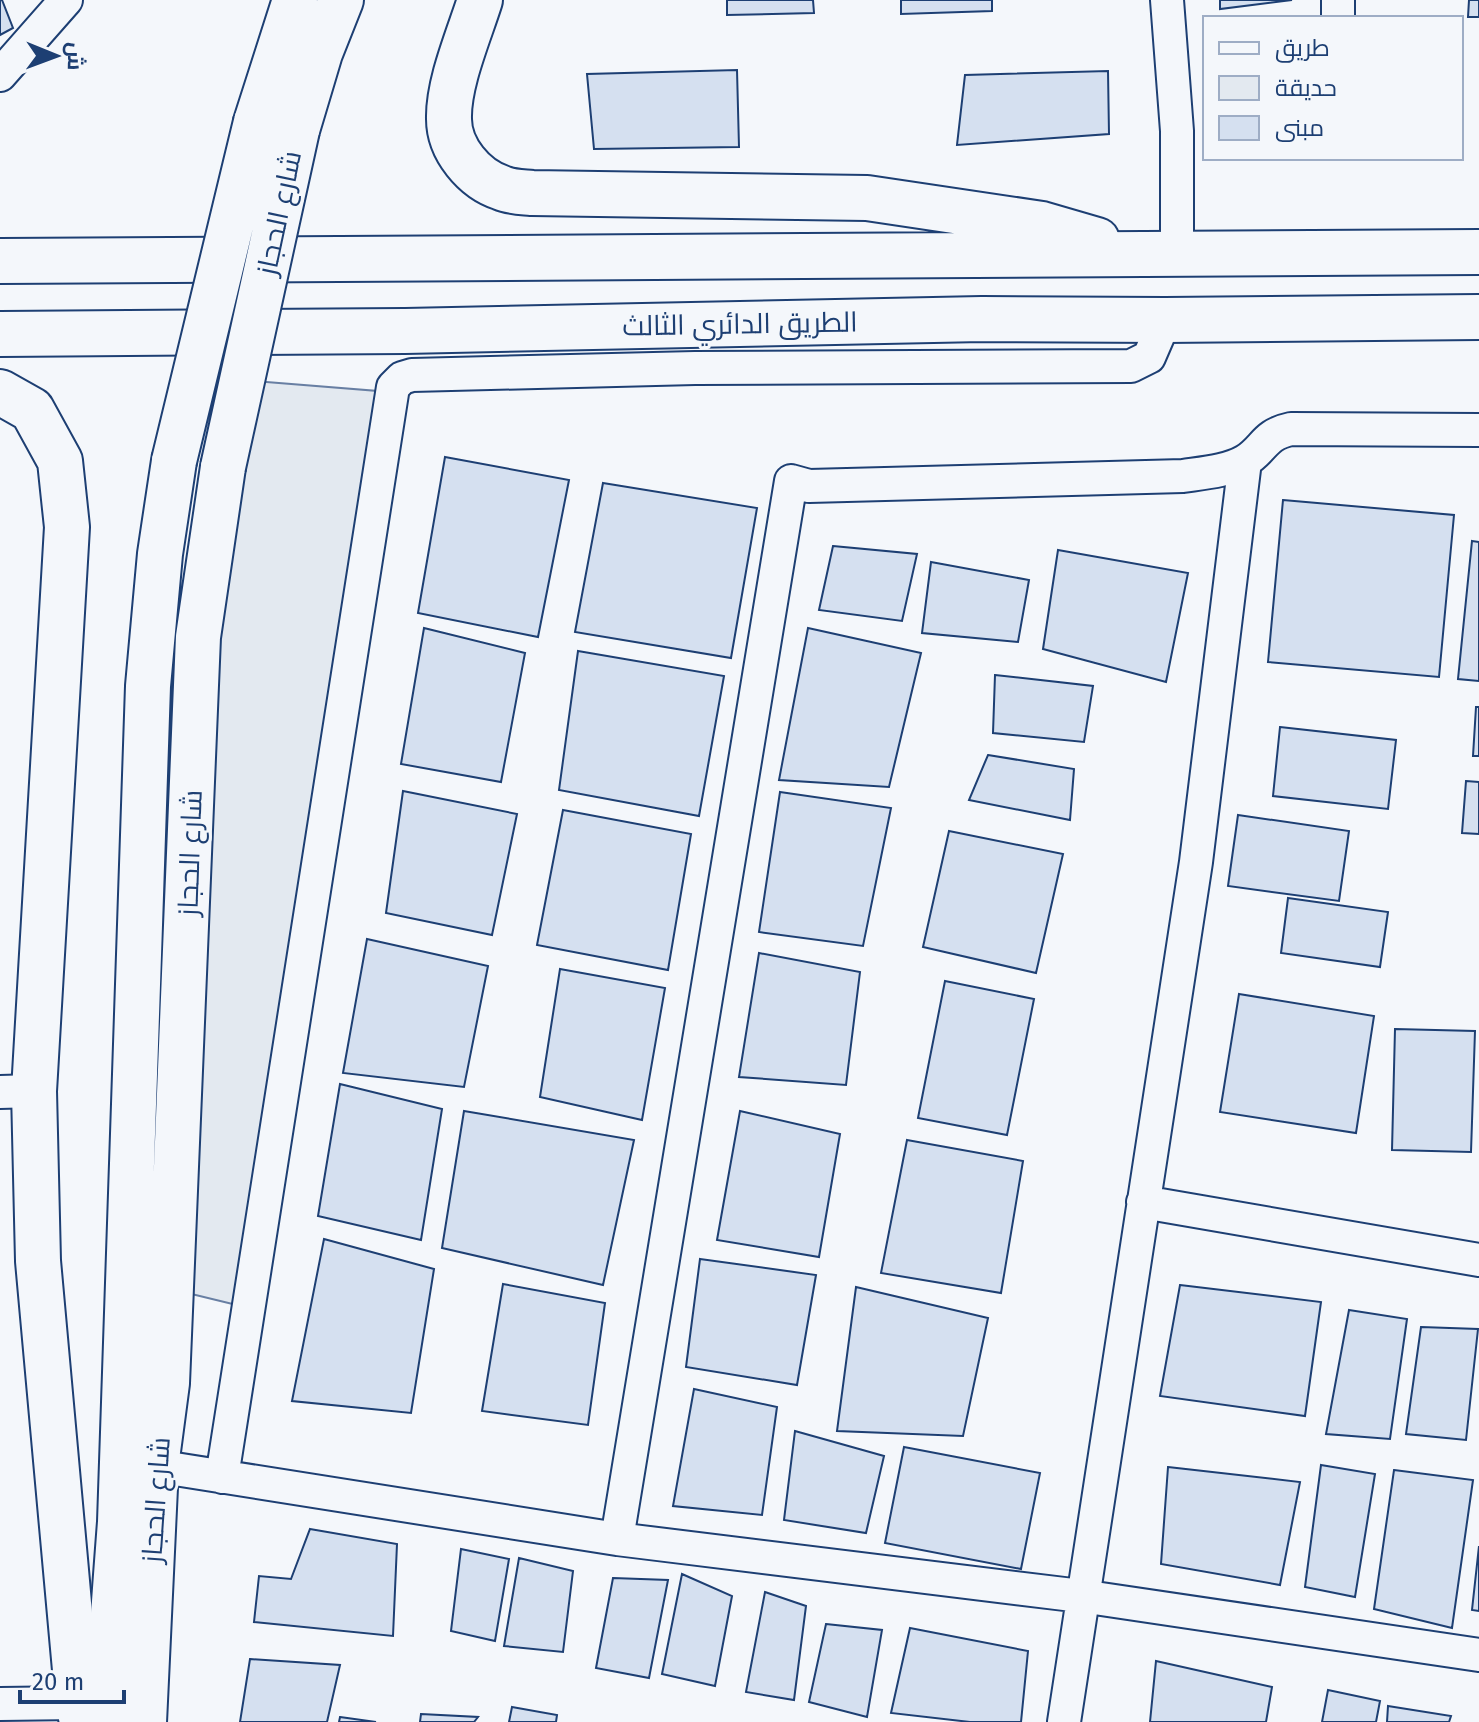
<svg xmlns="http://www.w3.org/2000/svg" width="1479" height="1722" font-family="'Fira Sans',Cairo,sans-serif">
	<style>
		.green { fill: #e3e9f0; stroke: #687fa3; stroke-width: 2 }
		.building { fill: #d5e0f0; stroke: #1d3f73; stroke-width: 2 }
		.lines { fill: none; stroke-linecap: round; stroke-linejoin: round }
		.minor-casing { stroke: #1d3f73; stroke-width: 36 }
		.secondary-casing { stroke: #1d3f73; stroke-width: 48 }
		.trunk-casing { stroke: #1d3f73; stroke-width: 48 }
		.minor { stroke: #f4f7fb; stroke-width: 32 }
		.secondary { stroke: #f4f7fb; stroke-width: 44 }
		.trunk { stroke: #f4f7fb; stroke-width: 44 }
		.secondary-bridge-casing { stroke: #1d3f73; stroke-width: 48; stroke-linecap: butt }
		.secondary-bridge { stroke: #f4f7fb; stroke-width: 44 }
		.labels { text-anchor: middle; dominant-baseline: central; stroke-width: 6; stroke-linejoin: round; paint-order: stroke }
		.street-label { font-size: 28px; fill: #1d3f73; stroke: #f4f7fb }
	</style>
	<rect width="100%" height="100%" fill="#f4f7fb"/>
	<path class="green" d="M243 380 390 392 249 1308 175 1290 201 641Z"/>
	<path class="building" d="M0 0H2L13 28 0 35Z
		M727 0H813L814 13 727 15Z
		M901 0H992V11L901 14Z
		M1220 0H1292L1220 9Z
		M1469 0H1479V17H1468Z
		M737 70 739 147 594 149 587 74Z
		M1108 71 1109 134 957 145 965 75Z
		M445 457 569 480 538 637 418 613Z
		M603 483 757 508 731 658 575 632Z
		M1283 500 1454 515 1439 677 1268 662Z
		M1472 541 1479 542V681L1458 679Z
		M833 546 917 554 902 621 819 610Z
		M1058 550 1188 573 1166 682 1043 649Z
		M931 562 1029 580 1018 642 922 633Z
		M424 628 525 653 501 782 401 764Z
		M808 628 921 653 889 787 779 780Z
		M578 651 724 676 699 816 559 790Z
		M995 675 1093 686 1084 742 993 733Z
		M1476 707H1479V756H1473Z
		M1280 727 1396 740 1388 809 1273 796Z
		M988 755 1074 769 1070 820 969 800Z
		M1466 781 1479 782V834L1462 833Z
		M403 791 517 814 492 935 386 913Z
		M780 792 891 808 863 946 759 932Z
		M563 810 691 834 668 970 537 945Z
		M1238 815 1349 831 1339 901 1228 886Z
		M949 831 1063 854 1036 973 923 947Z
		M1288 898 1388 912 1380 967 1281 953Z
		M367 939 488 966 464 1087 343 1073Z
		M759 953 860 972 846 1085 739 1077Z
		M560 969 665 988 642 1120 540 1097Z
		M945 981 1034 999 1007 1135 918 1118Z
		M1239 994 1374 1016 1356 1133 1220 1112Z
		M1395 1029 1475 1031 1471 1152 1392 1150Z
		M340 1084 442 1109 421 1240 318 1216Z
		M464 1111 634 1140 603 1285 442 1248Z
		M740 1111 840 1134 819 1257 717 1240Z
		M907 1140 1023 1161 1001 1293 881 1273Z
		M324 1239 434 1269 411 1413 292 1401Z
		M700 1259 816 1275 797 1385 686 1367Z
		M503 1284 605 1303 588 1425 482 1411Z
		M1180 1285 1321 1302 1305 1416 1160 1396Z
		M856 1287 988 1318 963 1436 837 1431Z
		M1349 1310 1407 1319 1390 1439 1326 1434Z
		M1421 1327 1478 1329 1466 1440 1406 1434Z
		M694 1389 777 1407 762 1515 673 1506Z
		M795 1431 884 1456 866 1533 784 1520Z
		M904 1447 1040 1473 1021 1569 885 1543Z
		M1321 1465 1375 1474 1355 1597 1305 1587Z
		M1168 1467 1300 1482 1280 1585 1161 1564Z
		M1394 1470 1473 1480 1452 1628 1374 1609Z
		M310 1529 397 1544 393 1636 254 1622 259 1576 291 1579Z
		M1479 1546V1611L1472 1610Z
		M461 1549 509 1559 495 1641 451 1631Z
		M519 1558 573 1571 563 1652 504 1646Z
		M682 1574 732 1596 715 1686 662 1674Z
		M613 1578 668 1580 649 1678 596 1668Z
		M765 1592 806 1606 794 1700 746 1692Z
		M826 1624 882 1630 867 1717 809 1702Z
		M910 1628 1028 1651 1021 1722H970L891 1713Z
		M250 1659 340 1665 327 1722H240Z
		M1156 1661 1272 1687 1266 1722H1150Z
		M1328 1690 1380 1701 1376 1722H1322Z
		M1388 1706 1451 1716 1449 1722H1387Z
		M512 1707 557 1715 556 1722H509Z
		M421 1714 478 1717 474 1722H420Z
		M340 1717 376 1722H339Z"/>
	<g class="lines">
		<defs>
			<path id="minor" d="M1167 0 1177 131V254
				M1338 0V18
				M0 75 66 0
				M0 1092 34 1091
				M1143 1202 1479 1260
				M156 1466 617 1539 1081 1596 1479 1655
				M222 1477 393 387 402 378 412 375 695 368 1131 366 1149 357 1165 320
				M617 1539 791 481 809 486 1183 476C1203 473 1228 471 1245 461 1265 449 1263 435 1291 429L1479 430
				M0 1704 78 1703
				M1064 1722 1196 862 1245 461"/>
			<path id="secondary" d="M256 122 295 0
				M297 130 320 53 341 0
				M105 1722 120 1522 148 686 160 554 174 461
				M144 1722 156 1466 167 1383 198 637 223 467"/>
			<path id="trunk" d="M480 0C469 35 448 83 449 119 449 149 474 179 502 188 511 192 522 192 532 193L867 198 1042 224 1097 240
				M0 261 1479 252
				M0 334 405 331 982 319 1165 320 1479 317
				M0 392 32 410 60 461 67 527 34 1091 38 1261 78 1703 82 1722"/>
		</defs>
		<use href="#minor" class="minor-casing"/>
		<use href="#secondary" class="secondary-casing"/>
		<use href="#trunk" class="trunk-casing"/>
		<use href="#minor" class="minor"/>
		<use href="#secondary" class="secondary"/>
		<use href="#trunk" class="trunk"/>
		<defs>
			<path id="secondary-bridge" d="M174 461 256 122
				M223 467 297 130"/>
		</defs>
		<use href="#secondary-bridge" class="secondary-bridge-casing"/>
		<use href="#secondary-bridge" class="secondary-bridge"/>
	</g>
	<g class="labels">
		<g class="street-label">
			<text transform="translate(279 213) rotate(-78)">شارع الحجاز</text>
			<text transform="translate(740 324) rotate(-1)">الطريق الدائري الثالث</text>
			<text transform="translate(190 853) rotate(-88)">شارع الحجاز</text>
			<text transform="translate(156 1500) rotate(-86)">شارع الحجاز</text>
		</g>
	</g>
	<rect x="1203" y="16" width="260" height="144" fill="#f4f7fb" stroke="#9eadc5" stroke-width="2"/>
	<rect x="1219" y="42" width="40" height="12" fill="#f4f7fb" stroke="#9eadc5" stroke-width="2"/>
	<text x="1275" y="56" font-size="24" fill="#1d3f73">طريق</text>
	<rect x="1219" y="76" width="40" height="24" fill="#e3e9f0" stroke="#9eadc5" stroke-width="2"/>
	<text x="1275" y="96" font-size="24" fill="#1d3f73">حديقة</text>
	<rect x="1219" y="116" width="40" height="24" fill="#d5e0f0" stroke="#9eadc5" stroke-width="2"/>
	<text x="1275" y="136" font-size="24" fill="#1d3f73">مبنى</text>
	<g transform="translate(56 56) rotate(91)" stroke="#f4f7fb" stroke-width="6" paint-order="stroke">
	<path d="M0-6L14 30L0 20L-14 30Z" fill="#1d3f73"/>
	<text y="-12" font-size="22" font-weight="bold" text-anchor="middle" fill="#1d3f73">ش</text>
	</g>
	<path d="M20 1690v12h104v-12" fill="none" stroke="#1d3f73" stroke-width="4"/>
	<text x="32" y="1690" font-size="24" fill="#1d3f73" stroke="#f4f7fb" stroke-width="6" paint-order="stroke">20 m</text>
</svg>
